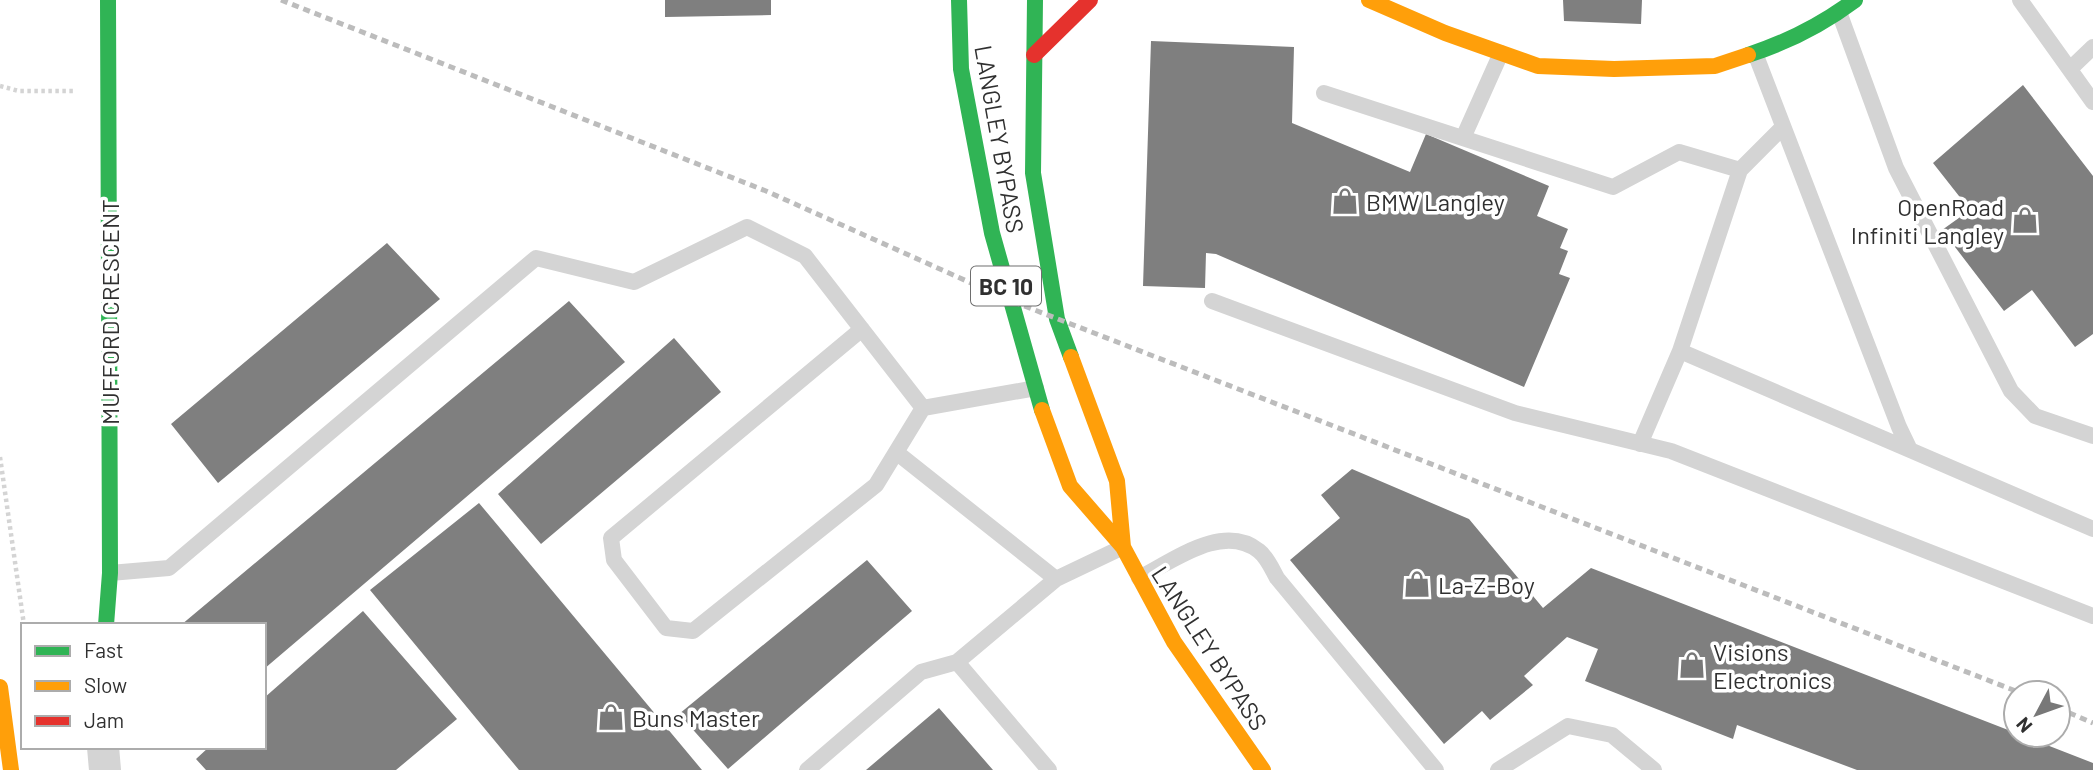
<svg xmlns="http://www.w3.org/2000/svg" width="2093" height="770" font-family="Barlow,sans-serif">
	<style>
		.building { fill: #7f7f7f }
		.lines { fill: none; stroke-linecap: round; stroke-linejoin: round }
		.path { stroke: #d4d4d4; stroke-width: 4.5; stroke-dasharray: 3.5 3.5; stroke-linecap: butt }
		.lane { stroke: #d4d4d4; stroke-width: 16 }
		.street { stroke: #d4d4d4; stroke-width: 32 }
		.fast { stroke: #30b455; stroke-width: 16 }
		.slow { stroke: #ff9f0a; stroke-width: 16 }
		.jam { stroke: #e5322d; stroke-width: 16 }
		.rail { stroke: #bcbcbc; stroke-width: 5; stroke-dasharray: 7 5; stroke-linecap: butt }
		.labels { text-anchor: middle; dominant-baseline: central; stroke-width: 7; stroke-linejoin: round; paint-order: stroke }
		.shield { fill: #fff; stroke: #6e6e6e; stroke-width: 2 }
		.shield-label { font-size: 23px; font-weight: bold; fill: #303030 }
		.street-label { font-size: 24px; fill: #303030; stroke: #fff }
		.poi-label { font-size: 24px; fill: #303030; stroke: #fff; text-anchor: start }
	</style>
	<rect width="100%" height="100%" fill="#fff"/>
	<path class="building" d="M665 0H771V15L665 17Z
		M1563 0H1642L1641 24 1564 21Z
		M1151 41 1294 47 1292 123 1410 172 1426 134 1549 186 1537 216 1568 229 1560 248 1568 251 1559 274 1570 278 1524 387 1216 254 1206 253 1205 288 1143 286Z
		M2023 85 2093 176V334L2075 347 2032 290 2004 311 1942 230 1970 210 1933 163Z
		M387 243 440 299 218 483 171 424Z
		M569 301 625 362 264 669V625H181Z
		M674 338 721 392 541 544 498 494Z
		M1352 469 1469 519 1543 608 1591 568 2093 763V770H1857L1737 725 1733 739 1585 681 1598 649 1567 637 1524 676 1533 685 1490 720 1482 711 1444 744 1290 560 1340 518 1321 495Z
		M479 503 702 770H519L370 590Z
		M867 560 912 611 728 769 679 714Z
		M363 611 457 719 396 770H206L196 759 209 747H264V698Z
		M939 708 993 770H866Z"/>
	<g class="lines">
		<path class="path" d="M0 86 19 91H76
			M0 457 24 625"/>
		<path class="lane" d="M2020 0 2093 102
			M1839 12 1896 168 2011 391 2035 416 2093 436
			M1755 53 1899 427 1910 450 2093 529
			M2070 69 2093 47
			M1324 93 1613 187 1679 152 1740 170
			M1783 127 1740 170 1680 351 1910 450
			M1463 138 1501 53
			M1212 301 1515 413 1671 451 2093 616
			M862 329 611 538 614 560 666 628 693 631 876 485 923 408
			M1640 444 1680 351
			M896 452 1056 579
			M110 573 169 568 536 258 634 282 747 227 805 256 923 408 1036 388
			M1139 578C1173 561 1223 522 1259 551 1267 557 1272 569 1277 578L1436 770
			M957 662 1049 770
			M807 770 921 672 957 662 1056 579 1123 547
			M1498 770 1568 726 1612 735 1654 770"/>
		<path class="street" d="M103 747 105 770"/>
		<path class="fast" d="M959 0 961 69 992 233 1042 410
			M1035 0 1033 173 1057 319 1071 357
			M1748 55C1785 43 1823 24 1855 0
			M106 625 110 573 108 0"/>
		<path class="slow" d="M1369 0 1445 33 1538 66 1614 69 1715 66 1748 55
			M1071 357 1117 481 1123 547
			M1042 410 1070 486 1123 547 1174 642 1263 770
			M0 687 11 770"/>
		<path class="jam" d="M1034 55 1090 0"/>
		<path class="rail" d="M281 0 766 191 1009 300 2021 693
			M2058 708 2093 723"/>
	</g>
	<defs>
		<symbol id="shop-bare" viewBox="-9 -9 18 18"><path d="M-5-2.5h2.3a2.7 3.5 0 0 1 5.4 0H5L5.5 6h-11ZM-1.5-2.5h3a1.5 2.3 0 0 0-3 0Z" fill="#787878" stroke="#fff" stroke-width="2.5" paint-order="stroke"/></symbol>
	</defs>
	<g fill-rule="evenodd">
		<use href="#shop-bare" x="1326" y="182" width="38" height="38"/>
		<use href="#shop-bare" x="2006" y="201" width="38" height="38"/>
		<use href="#shop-bare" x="1398" y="565" width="38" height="38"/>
		<use href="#shop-bare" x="1673" y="646" width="38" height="38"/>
		<use href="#shop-bare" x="592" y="698" width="38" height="38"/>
	</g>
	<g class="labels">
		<rect class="shield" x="971" y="266.5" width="70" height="39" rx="5"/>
		<g class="shield-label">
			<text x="1006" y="286">BC 10</text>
		</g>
		<g class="street-label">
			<text transform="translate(1000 139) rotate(80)">LANGLEY BYPASS</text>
			<text transform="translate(109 312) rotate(-90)">MUFFORD CRESCENT</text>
			<text transform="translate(1210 648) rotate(57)">LANGLEY BYPASS</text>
		</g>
		<g class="poi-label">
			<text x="1366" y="201">BMW Langley</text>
			<text x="2004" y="206" text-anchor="end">OpenRoad<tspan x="2004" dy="28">Infiniti Langley</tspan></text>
			<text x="1438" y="584">La-Z-Boy</text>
			<text x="1713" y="651">Visions<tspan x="1713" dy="28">Electronics</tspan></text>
			<text x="632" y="717">Buns Master</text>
		</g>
	</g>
	<rect x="21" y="623" width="245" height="126" fill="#ffffff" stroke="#acacac" stroke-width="2"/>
	<rect x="35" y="646" width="35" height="10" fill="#30b455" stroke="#acacac" stroke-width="2"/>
	<text x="84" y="658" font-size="21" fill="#303030">Fast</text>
	<rect x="35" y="681" width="35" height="10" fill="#ff9f0a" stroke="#acacac" stroke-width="2"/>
	<text x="84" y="693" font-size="21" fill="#303030">Slow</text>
	<rect x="35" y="716" width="35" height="10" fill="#e5322d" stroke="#acacac" stroke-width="2"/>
	<text x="84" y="728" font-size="21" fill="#303030">Jam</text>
	<g transform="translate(2037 714) rotate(229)"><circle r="33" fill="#ffffff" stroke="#acacac" stroke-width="2"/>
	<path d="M0-5L12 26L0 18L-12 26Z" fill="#787878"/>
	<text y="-10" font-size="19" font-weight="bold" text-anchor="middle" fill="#303030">N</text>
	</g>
</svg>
